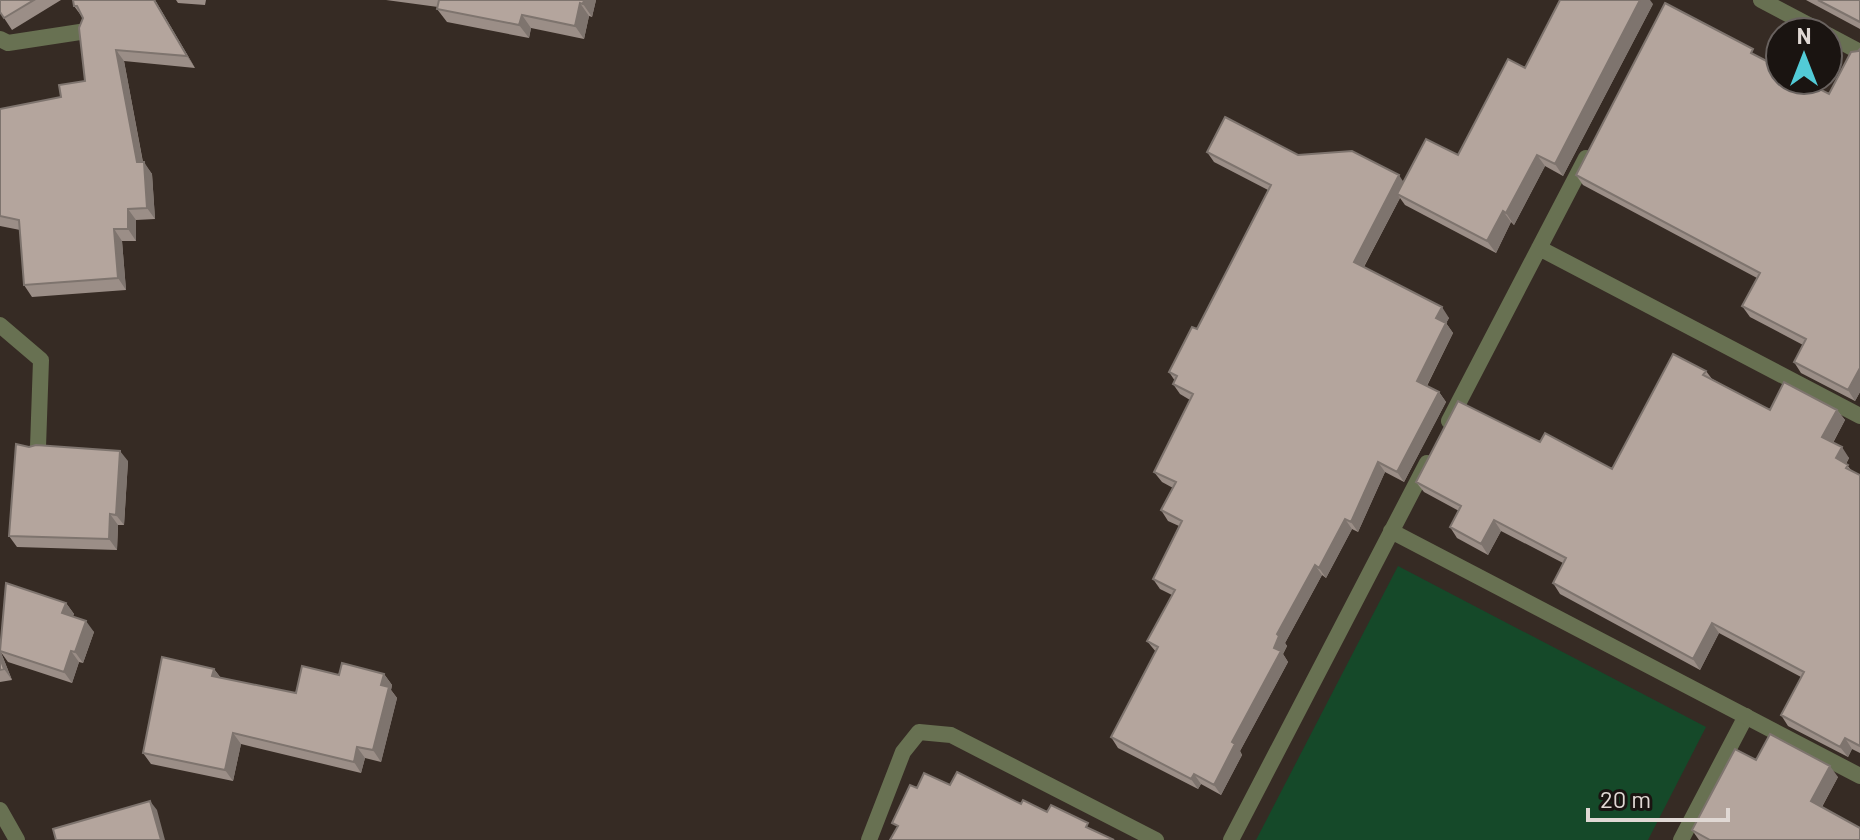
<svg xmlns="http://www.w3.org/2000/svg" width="1860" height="840" font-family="Barlow,sans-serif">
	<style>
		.green { fill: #154929 }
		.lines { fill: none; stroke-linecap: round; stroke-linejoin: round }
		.pedestrian { stroke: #687152; stroke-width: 16 }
		.minor { stroke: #687152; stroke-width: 16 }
		.wall { fill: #9b8e87 }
		.shaded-wall { fill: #7e746e }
		.building { fill: #b4a59d; stroke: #7e746e; stroke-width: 2 }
	</style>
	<rect width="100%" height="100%" fill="#362b24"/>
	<path class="green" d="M1398 566 1706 727 1648 840H1256Z"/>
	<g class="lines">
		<path class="pedestrian" d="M1681 840 1746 716"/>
		<path class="minor" d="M1761 0 1822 32
			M1828 35 1860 52
			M0 39 8 43 80 32
			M1539 248 1860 416
			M0 325 41 360 38 447
			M1449 421 1586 158
			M1391 531 1860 776
			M0 810 17 840
			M869 840 903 752 919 732 951 735 1156 840
			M1231 840 1427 463"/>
	</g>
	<path class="wall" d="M0 0H61L12 30 0 12Z
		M155 0 195 68 124 61 143 162 152 174 155 219 136 220V241H122L126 290 32 297 24 285 20 230 0 226V109L61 97 85 81 83 18 74 6Z
		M176 0H206L205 5 178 3Z
		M386 0H596L592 17 589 16 584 39 531 28 529 38 447 22 437 9 438 7Z
		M1806 0H1860V29Z
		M1653 4 1563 176 1545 166 1514 225 1511 222 1496 253 1405 205 1400 198 1364 267 1449 318 1446 323 1453 333 1427 386 1439 392 1446 402 1404 482 1385 472 1358 532 1352 529 1326 578 1322 575 1285 643 1287 646 1283 654 1288 662 1240 751 1242 755 1221 795 1201 784 1198 789 1118 748 1111 737 1156 652 1147 641 1172 595 1160 589 1153 579 1179 526 1168 521 1161 510 1173 488 1162 482 1154 472 1190 400 1180 394 1173 384 1175 381 1169 372 1197 329 1268 190 1214 162 1207 152 1298 155 1403 181 1458 155 1525 68Z
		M1860 49V392L1855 401 1801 373 1794 362 1803 345 1750 317 1742 306 1757 278 1583 185 1576 175 1759 57 1829 94Z
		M1706 371 1712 379 1770 410H1837L1845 420 1833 443 1849 458 1846 464 1853 472 1860 475V753L1852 749 1848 757 1788 726 1781 715 1801 677 1719 633 1700 670 1560 594 1553 583 1563 563 1501 531 1488 555 1457 538 1450 527 1459 511 1424 492 1416 482 1612 469Z
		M29 447 128 461 124 525H118L117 550 17 547 9 536Z
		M66 603 74 614 73 616 94 632 83 663 79 662 72 683 8 662 0 651Z
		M0 650 12 680 0 682Z
		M214 669 221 678 296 693 339 675 384 674 392 685 391 690 397 698 381 762 365 758 361 773 241 744 233 781 151 764 143 753Z
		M1756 760 1838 777 1822 807 1860 840H1699L1692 830Z"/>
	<path class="shaded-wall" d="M154 0H155L195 68 187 56Z
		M584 0H596L592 17 583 4Z
		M1640 0H1650L1653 4 1563 176 1555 164Z
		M580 3 589 16 584 39 575 26Z
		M522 15 531 28 529 38 519 25Z
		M116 50 124 61 145 174 144 162 152 174 155 219 147 208 137 162Z
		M1537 155 1545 166 1514 225 1506 213Z
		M1399 175 1406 186 1397 194 1400 198 1361 272 1354 262Z
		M128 209 136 220V241L128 229Z
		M1503 211 1511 222 1496 253 1487 241Z
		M114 229 122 241 126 290 118 278Z
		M1442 307 1449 318 1443 329 1436 318Z
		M1446 323 1453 333 1424 391 1417 381Z
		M1860 368V392L1855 401 1848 390Z
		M1439 392 1446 402 1404 482 1397 472Z
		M1837 410 1845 420 1830 448 1822 437Z
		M1842 447 1849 458 1843 469 1836 458Z
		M120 451 128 461 124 525 116 515Z
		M1378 462 1385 472 1358 532 1351 522Z
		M110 514 118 525 117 550 109 539Z
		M1345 519 1352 529 1326 578 1319 568Z
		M1494 520 1501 531 1488 555 1481 544Z
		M1315 565 1322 575 1285 643 1287 646 1283 654 1288 662 1240 751 1242 755 1221 795 1214 785 1274 648 1277 634Z
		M66 603 74 614 70 624 62 613Z
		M86 621 94 632 83 663 75 652Z
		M1712 623 1719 633 1700 670 1693 659Z
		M0 650 12 680 4 669 0 658Z
		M71 651 79 662 72 683 64 672Z
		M214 669 222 680 212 676Z
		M384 674 392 685 391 690 397 698 381 762 373 750 381 685Z
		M233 733 241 744 233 781 225 770Z
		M1845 738 1852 749 1848 757 1840 747Z
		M357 747 365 758 361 773 354 762Z
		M1830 766 1838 777 1819 812 1811 801Z
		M1194 774 1201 784 1198 789 1191 779Z
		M150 801 157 810 165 840H161Z"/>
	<path class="building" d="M0 0H34L4 18 0 12Z
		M73 0H154L187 56 116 50 137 162H144L147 208 128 209V229H114L118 278 24 285 19 220 0 216V109L61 97 59 85 85 81 79 28 83 18 77 6H74Z
		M439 0H584L583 4 580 3 575 26 522 15 519 25 437 9Z
		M1560 0H1640L1555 164 1537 155 1506 213 1503 211 1487 241 1397 194 1426 139 1458 155 1508 59 1525 68Z
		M1818 0H1860V22Z
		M1665 3 1753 49 1751 53 1780 68V80H1802L1829 94 1851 52 1858 51 1860 49V368L1848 390 1794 362 1806 339 1742 306 1760 273 1576 175Z
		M1225 117 1298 155 1352 151 1399 175 1354 262 1442 307 1436 318 1446 323 1417 381 1439 392 1397 472 1378 462 1351 522 1345 519 1319 568 1315 565 1277 634 1279 636 1274 648 1281 651 1232 742 1235 744 1214 785 1194 774 1191 779 1111 737 1158 647 1147 641 1175 590 1153 579 1182 521 1161 510 1176 482 1154 472 1193 394 1173 384 1177 376 1169 372 1192 327 1197 329 1271 185 1207 152Z
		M1673 354 1706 371 1703 375 1770 410 1784 382 1837 410 1822 437 1842 447 1836 458 1848 465 1846 468 1860 475V746L1845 738 1840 747 1781 715 1804 672 1712 623 1693 659 1553 583 1566 558 1494 520 1481 544 1450 527 1461 506 1416 482 1458 401 1540 442 1545 433 1612 469Z
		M16 444 29 447 36 445 120 451 116 515 110 514 109 539 9 536Z
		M6 583 66 603 62 613 86 621 75 652 71 651 64 672 0 651Z
		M162 657 214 669 212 676 296 693 302 666 339 675 342 663 384 674 381 685 389 687 373 750 357 747 354 762 233 733 225 770 143 753Z
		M0 658 4 669 0 670Z
		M1770 734 1830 766 1811 801 1860 828V840H1710L1692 830 1735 749 1756 760Z
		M957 772 1021 804 1023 800 1047 812 1051 805 1088 823 1086 827 1114 840H890L898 826 892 823 910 785 917 788 924 773 950 785Z
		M150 801 161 840H56L53 829Z"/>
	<g transform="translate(1804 56)"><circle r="38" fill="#1a1411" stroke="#69625f" stroke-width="2"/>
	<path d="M0-6L14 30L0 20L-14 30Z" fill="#52cbd7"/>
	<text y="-12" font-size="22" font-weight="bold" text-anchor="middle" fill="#e0d8d4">N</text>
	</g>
	<path d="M1588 808v12h140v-12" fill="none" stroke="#e0d8d4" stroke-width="4"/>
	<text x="1600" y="808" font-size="24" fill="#e0d8d4" stroke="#1a1411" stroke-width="6" paint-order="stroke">20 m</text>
</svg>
